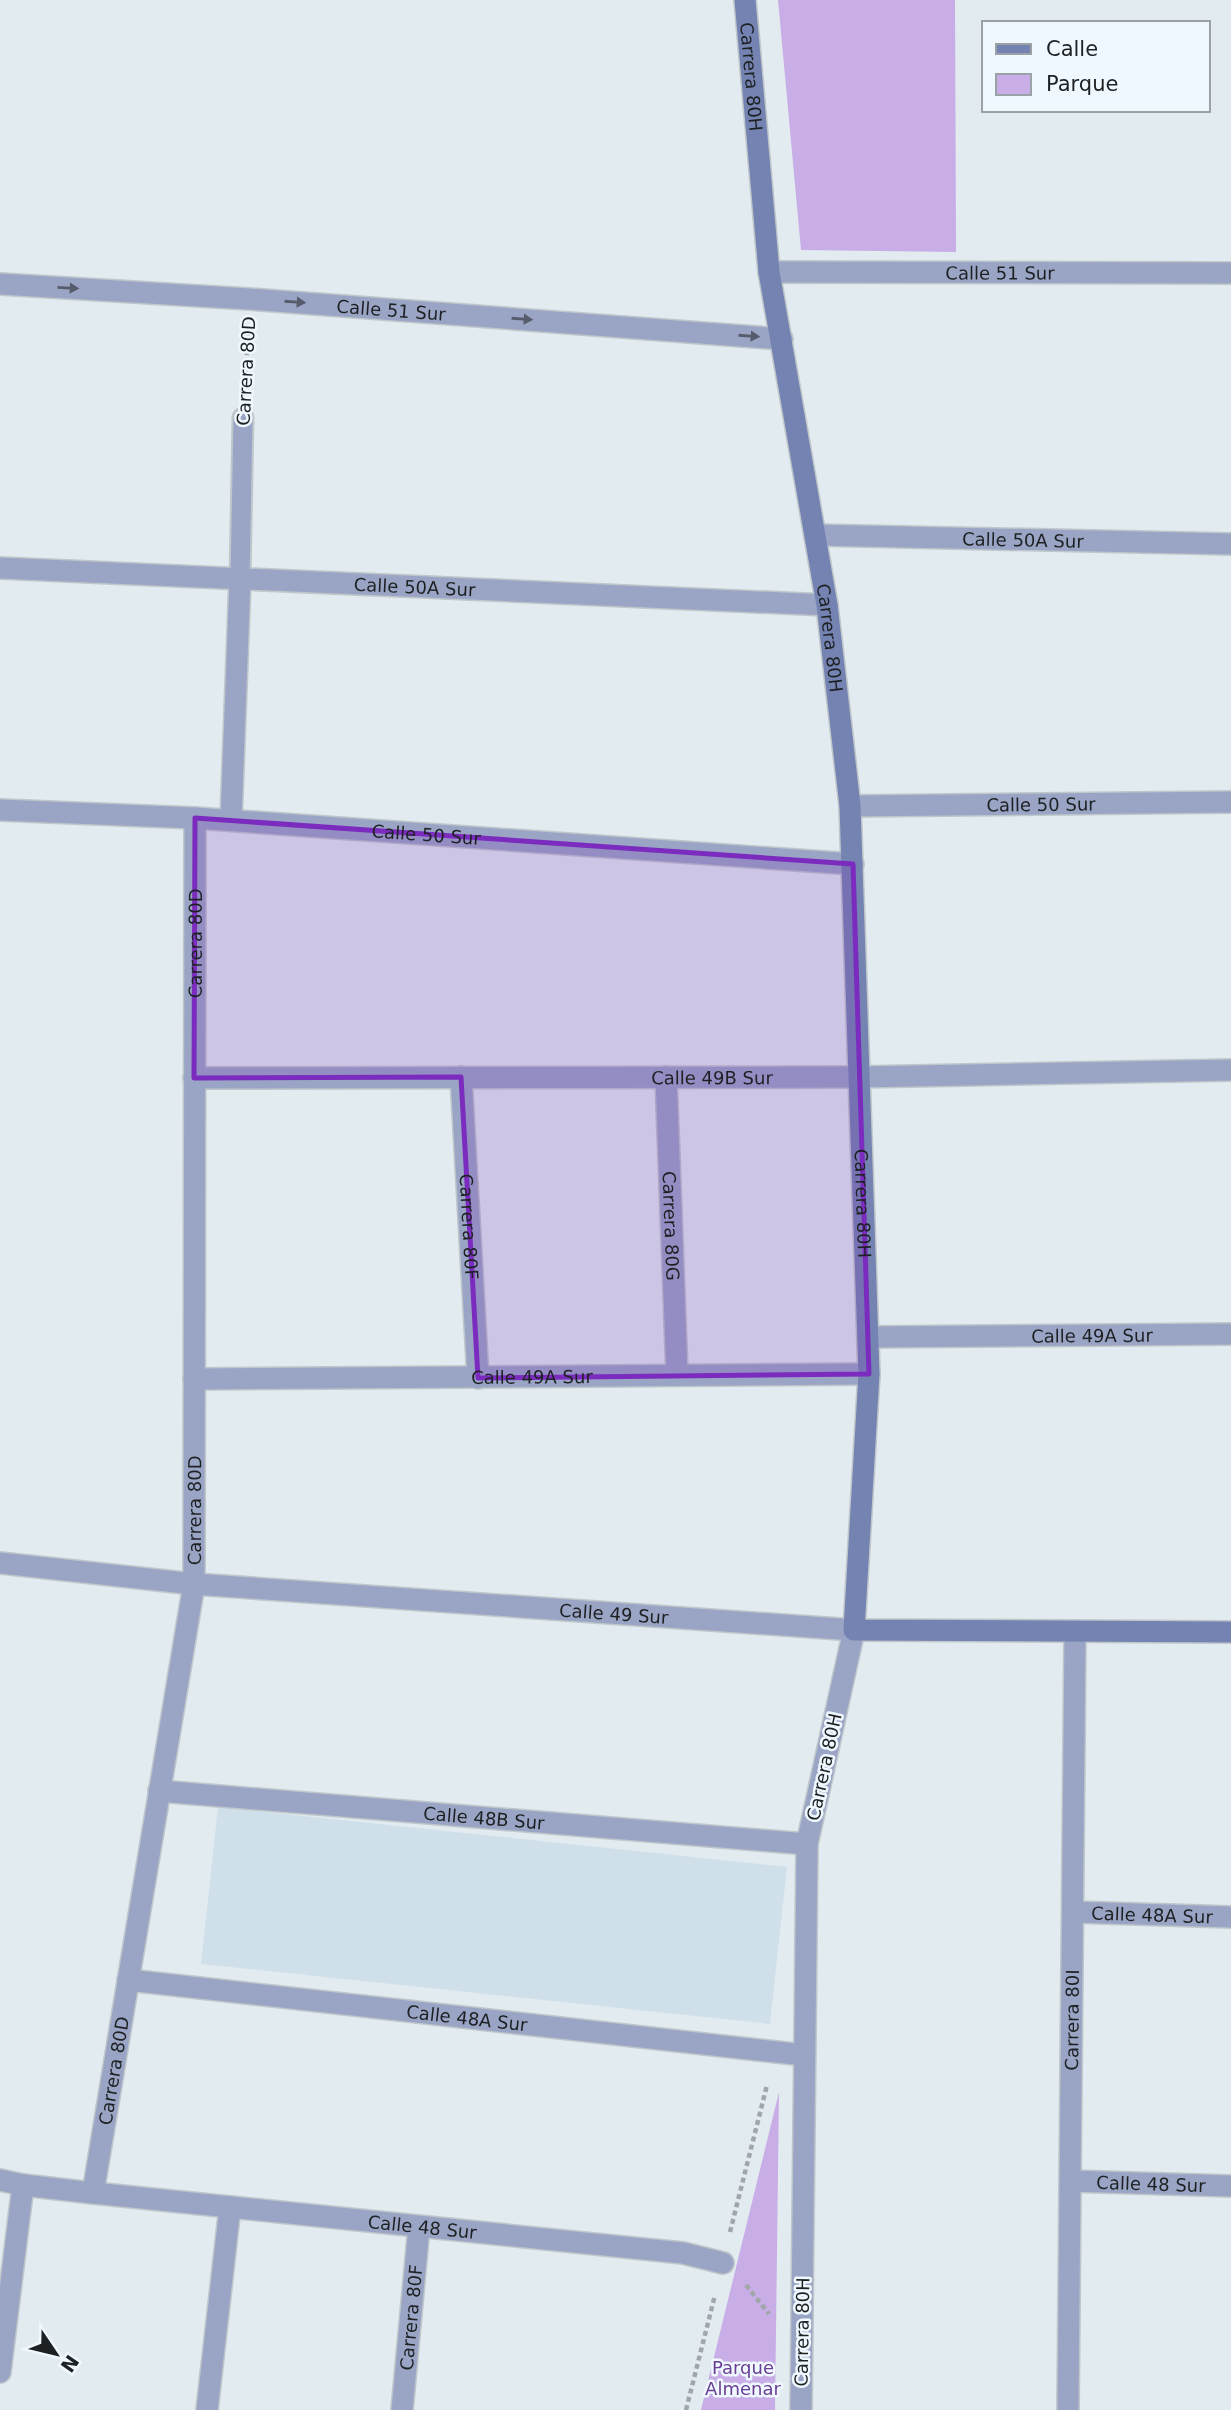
<svg xmlns="http://www.w3.org/2000/svg" width="1231" height="2410" font-family="'DejaVu Sans',sans-serif">
	<style>
		.built { fill: #d0e0ea }
		.green { fill: #c8ade7 }
		.lines { fill: none; stroke-linecap: round; stroke-linejoin: round }
		.lane-casing { stroke: #bfc7cb; stroke-width: 23 }
		.street-casing { stroke: #bfc7cb; stroke-width: 24 }
		.secondary-casing { stroke: #bfc7cb; stroke-width: 24 }
		.path { stroke: #a0a7ab; stroke-width: 4.5; stroke-dasharray: 5 3.5; stroke-linecap: butt }
		.lane { stroke: #9aa5c5; stroke-width: 19 }
		.street { stroke: #9aa5c5; stroke-width: 21 }
		.secondary { stroke: #7483b1; stroke-width: 21 }
		.oneway { fill: #565c6c }
		.marked { fill: #7b2cbf; fill-opacity: 0.2; stroke: #7b2cbf; stroke-width: 5; stroke-linejoin: round }
		.labels { text-anchor: middle; dominant-baseline: central; stroke-width: 5; stroke-linejoin: round; paint-order: stroke }
		.street-label { font-size: 18px; fill: #1e2123; stroke: #eff8fe }
		.park-label { font-size: 18px; fill: #6a3e93; stroke: #eff8fe }
	</style>
	<rect width="100%" height="100%" fill="#e2ebf0"/>
	<path class="built" d="M218 1807 787 1867 770 2024 201 1964Z"/>
	<path class="green" d="M778 0H955L956 252 801 250Z
		M779 2092 775 2410H701Z"/>
	<g class="lines">
		<defs>
			<path id="lane" d="M240 579 243 418"/>
			<g id="street">
				<path id="s1" d="M769 272 1231 273"/>
				<path id="s2" d="M0 284 249 299 782 339"/>
				<path id="s3" d="M815 535 1231 544"/>
				<path id="s4" d="M0 568 827 605"/>
				<path id="s5" d="M850 806 1231 802"/>
				<path id="s6" d="M0 810 195 818 853 864"/>
				<path d="M231 820 240 579"/>
				<path id="s7" d="M461 1077 478 1378"/>
				<path id="s8" d="M666 1077 677 1375"/>
				<path id="s9" d="M194 1078 859 1077 1231 1070"/>
				<path id="s10" d="M868 1337 1231 1334"/>
				<path id="s11" d="M194 1379 869 1374"/>
				<path id="s12" d="M0 1563 194 1584 854 1630 807 1844 801 2410"/>
				<path id="s13" d="M159 1791 807 1844"/>
				<path id="s14" d="M1073 1912 1231 1917"/>
				<path id="s15" d="M128 1980 804 2055"/>
				<path id="s16" d="M0 2180 23 2185 93 2193 683 2253 723 2263"/>
				<path id="s17" d="M1071 2181 1231 2186"/>
				<path id="s18" d="M93 2193 194 1584 195 818"/>
				<path d="M0 2372 23 2185"/>
				<path d="M207 2410 230 2207"/>
				<path id="s19" d="M402 2410 419 2227"/>
				<path id="s20" d="M1068 2410 1075 1631"/>
			</g>
			<g id="secondary">
				<path id="s21" d="M745 0 769 272 827 605 850 806 869 1374 854 1630 1231 1632"/>
			</g>
		</defs>
		<use href="#lane" class="lane-casing"/>
		<use href="#street" class="street-casing"/>
		<use href="#secondary" class="secondary-casing"/>
		<path class="path" d="M245 389 248 331
			M730 2232 767 2085
			M746 2285 769 2314
			M686 2410 715 2295"/>
		<use href="#lane" class="lane"/>
		<use href="#street" class="street"/>
		<use href="#secondary" class="secondary"/>
	</g>
	<defs><path id="oneway-solid" d="M-6-.8H1V-3.2L6.5 0L1 3.2V.8H-6Z" transform="scale(1.75)"/></defs>
	<g class="oneway">
		<use href="#oneway-solid" transform="translate(68 288) rotate(3)"/>
		<use href="#oneway-solid" transform="translate(295 302) rotate(4)"/>
		<use href="#oneway-solid" transform="translate(522 319) rotate(4)"/>
		<use href="#oneway-solid" transform="translate(749 336) rotate(4)"/>
	</g>
	<path class="marked" d="M195 818 853 864 869 1374 478 1378 461 1077 194 1078Z"/>
	<g class="labels">
		<g class="street-label">
			<text stroke="none"><textPath href="#s21" startOffset="77">Carrera 80H</textPath></text>
			<text stroke="none"><textPath href="#s1" startOffset="231">Calle 51 Sur</textPath></text>
			<text stroke="none"><textPath href="#s2" startOffset="392">Calle 51 Sur</textPath></text>
			<text transform="translate(246 371) rotate(-87)">Carrera 80D</text>
			<text stroke="none"><textPath href="#s3" startOffset="208">Calle 50A Sur</textPath></text>
			<text stroke="none"><textPath href="#s4" startOffset="415">Calle 50A Sur</textPath></text>
			<text stroke="none"><textPath href="#s21" startOffset="644">Carrera 80H</textPath></text>
			<text stroke="none"><textPath href="#s5" startOffset="191">Calle 50 Sur</textPath></text>
			<text stroke="none"><textPath href="#s6" startOffset="427">Calle 50 Sur</textPath></text>
			<text stroke="none"><textPath href="#s18" startOffset="1258">Carrera 80D</textPath></text>
			<text stroke="none"><textPath href="#s9" startOffset="518">Calle 49B Sur</textPath></text>
			<text stroke="none"><textPath href="#s21" startOffset="1211">Carrera 80H</textPath></text>
			<text stroke="none"><textPath href="#s8" startOffset="149">Carrera 80G</textPath></text>
			<text stroke="none"><textPath href="#s7" startOffset="150">Carrera 80F</textPath></text>
			<text stroke="none"><textPath href="#s10" startOffset="224">Calle 49A Sur</textPath></text>
			<text stroke="none"><textPath href="#s11" startOffset="338">Calle 49A Sur</textPath></text>
			<text stroke="none"><textPath href="#s18" startOffset="691">Carrera 80D</textPath></text>
			<text stroke="none"><textPath href="#s12" startOffset="616">Calle 49 Sur</textPath></text>
			<text transform="translate(824 1767) rotate(-78)">Carrera 80H</text>
			<text stroke="none"><textPath href="#s13" startOffset="326">Calle 48B Sur</textPath></text>
			<text stroke="none"><textPath href="#s14" startOffset="79">Calle 48A Sur</textPath></text>
			<text stroke="none"><textPath href="#s15" startOffset="341">Calle 48A Sur</textPath></text>
			<text stroke="none"><textPath href="#s20" startOffset="390">Carrera 80I</textPath></text>
			<text stroke="none"><textPath href="#s18" startOffset="124">Carrera 80D</textPath></text>
			<text stroke="none"><textPath href="#s17" startOffset="80">Calle 48 Sur</textPath></text>
			<text stroke="none"><textPath href="#s16" startOffset="425">Calle 48 Sur</textPath></text>
			<text stroke="none"><textPath href="#s19" startOffset="93">Carrera 80F</textPath></text>
			<text transform="translate(802 2332) rotate(-89)">Carrera 80H</text>
		</g>
		<g class="park-label">
			<text x="743" y="2367">Parque<tspan x="743" dy="21">Almenar</tspan></text>
		</g>
	</g>
	<rect x="982" y="21" width="228" height="91" fill="#eff8fe" stroke="#9ba2a6" stroke-width="2"/>
	<rect x="996" y="44" width="35" height="10" fill="#7483b1" stroke="#9ba2a6" stroke-width="2"/>
	<text x="1046" y="56" font-size="21" fill="#1e2123">Calle</text>
	<rect x="996" y="74" width="35" height="21" fill="#c8ade7" stroke="#9ba2a6" stroke-width="2"/>
	<text x="1046" y="91" font-size="21" fill="#1e2123">Parque</text>
	<g transform="translate(56 2354) rotate(125)" stroke="#eff8fe" stroke-width="5" paint-order="stroke">
	<path d="M0-5L12 26L0 18L-12 26Z" fill="#1e2123"/>
	<text y="-10" font-size="19" font-weight="bold" text-anchor="middle" fill="#1e2123">N</text>
	</g>
</svg>
